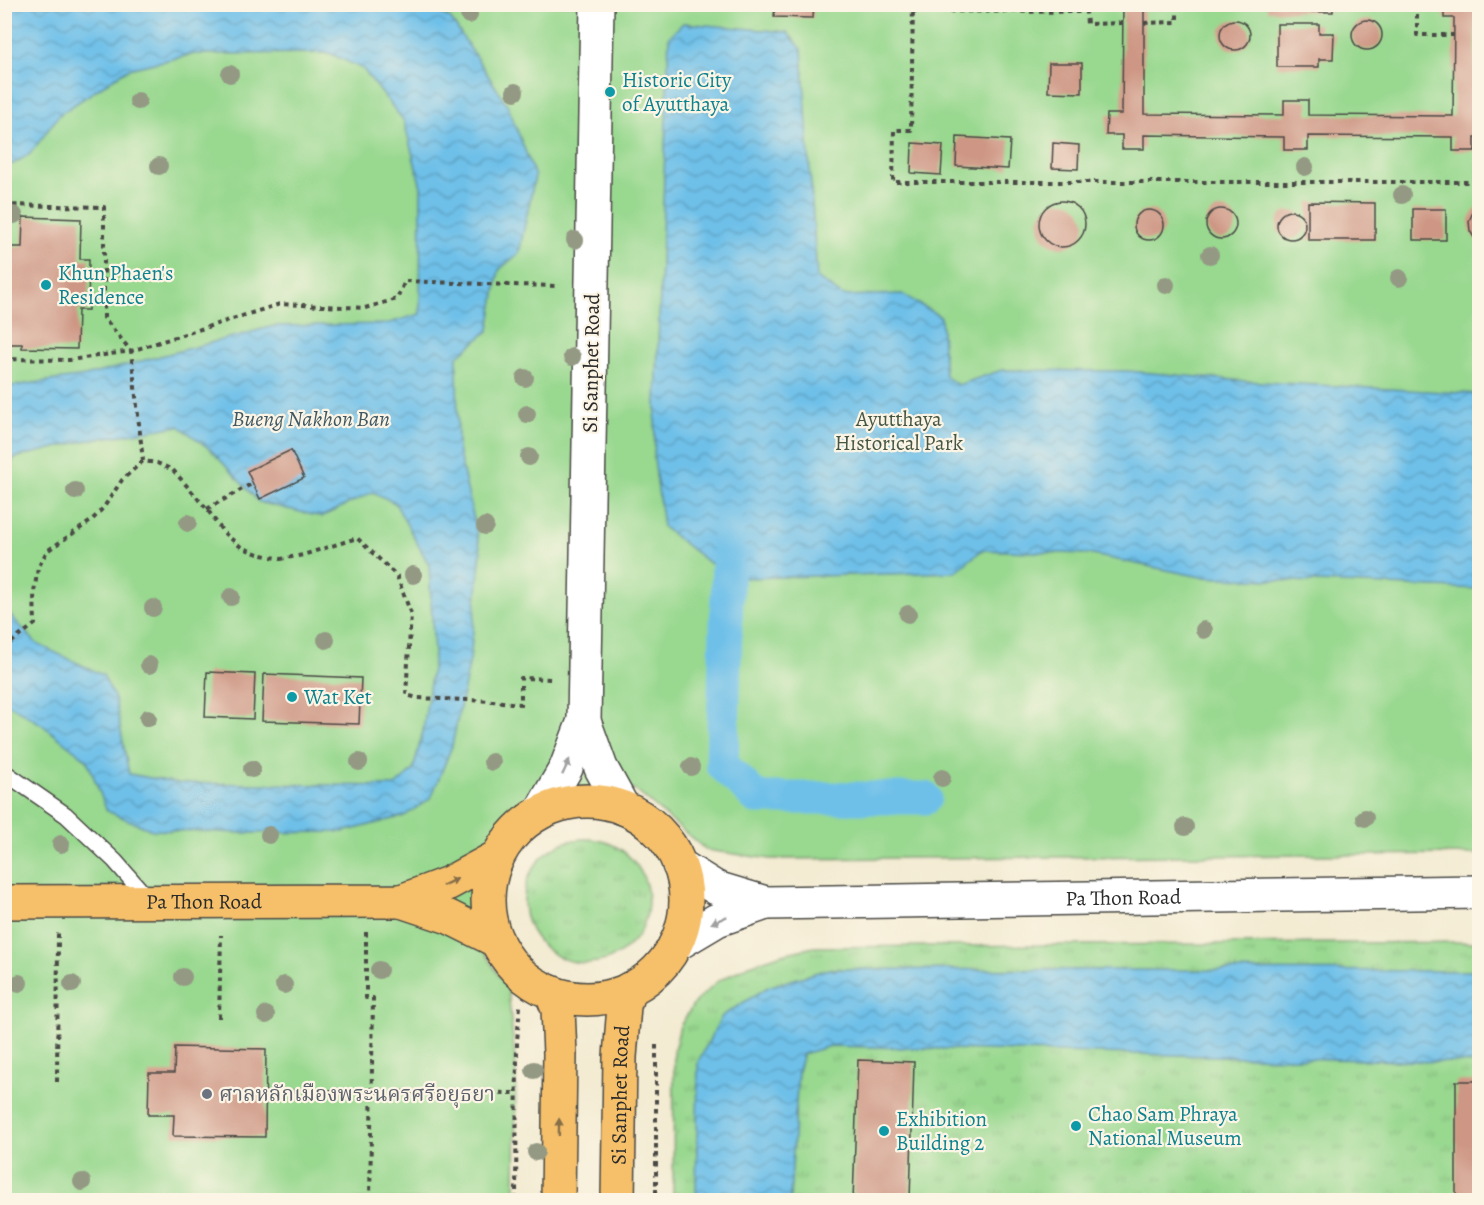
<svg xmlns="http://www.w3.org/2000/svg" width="1484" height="1205" font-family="Alegreya,'Noto Serif Thai',serif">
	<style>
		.grass { fill: url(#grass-tufts); stroke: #62825d; stroke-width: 1.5 }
		.green { fill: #98d88f; stroke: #62825d; stroke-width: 1.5 }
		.water { fill: url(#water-waves); stroke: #4c768a; stroke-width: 1.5 }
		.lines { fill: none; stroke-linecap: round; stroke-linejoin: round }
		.canal { stroke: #6ec0e9; stroke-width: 33 }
		.building { fill: #ce9684 }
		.service-casing { stroke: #494844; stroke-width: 18 }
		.tertiary-casing { stroke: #494844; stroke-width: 36 }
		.primary-casing { stroke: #494844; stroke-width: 36 }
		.path { stroke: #494844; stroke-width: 4; stroke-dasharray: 4.5 4.5; stroke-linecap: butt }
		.service { stroke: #fff; stroke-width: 15 }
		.tertiary { stroke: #fff; stroke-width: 33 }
		.primary { stroke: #f6c06b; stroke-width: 33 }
		.tree { fill: #949984 }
		.oneway { fill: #a0a0a0 }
		.oneway2 { fill: #866e48 }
		.culture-dot { fill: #0f9aa8; stroke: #fcf5e5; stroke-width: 2 }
		.worship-dot { fill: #6b7280; stroke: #fcf5e5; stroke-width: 2 }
		.labels { text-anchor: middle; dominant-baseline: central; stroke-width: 4.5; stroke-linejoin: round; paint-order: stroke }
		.culture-label { font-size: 21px; fill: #0d838f; stroke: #fcf5e5; text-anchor: start }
		.street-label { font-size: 21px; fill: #2b2b2b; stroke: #fcf5e5 }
		.park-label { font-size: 21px; fill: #465644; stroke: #fcf5e5 }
		.worship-label { font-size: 21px; fill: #5b616d; stroke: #fcf5e5; text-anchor: start }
		.water-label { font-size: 22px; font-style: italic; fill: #3f5864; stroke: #fcf5e5 }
	</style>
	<defs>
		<pattern id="grass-tufts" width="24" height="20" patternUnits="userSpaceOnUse" patternTransform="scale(1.5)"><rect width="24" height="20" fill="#98d88f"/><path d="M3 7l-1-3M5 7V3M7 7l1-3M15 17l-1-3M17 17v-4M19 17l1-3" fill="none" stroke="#83ba7c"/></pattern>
		<pattern id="water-waves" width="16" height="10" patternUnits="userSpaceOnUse" patternTransform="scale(1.5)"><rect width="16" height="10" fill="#6ec0e9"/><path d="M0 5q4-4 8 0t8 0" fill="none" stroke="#5b9cbd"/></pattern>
	</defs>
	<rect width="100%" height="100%" fill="#fcf5e5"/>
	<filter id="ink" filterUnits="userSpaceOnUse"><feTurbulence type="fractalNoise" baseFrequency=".0167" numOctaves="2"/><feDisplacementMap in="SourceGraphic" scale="12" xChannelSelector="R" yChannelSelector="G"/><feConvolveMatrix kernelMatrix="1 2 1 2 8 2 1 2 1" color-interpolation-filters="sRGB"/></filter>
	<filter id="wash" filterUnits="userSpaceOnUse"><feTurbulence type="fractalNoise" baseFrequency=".008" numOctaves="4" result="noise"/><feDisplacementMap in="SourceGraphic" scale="24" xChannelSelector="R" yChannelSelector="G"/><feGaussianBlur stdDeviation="1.35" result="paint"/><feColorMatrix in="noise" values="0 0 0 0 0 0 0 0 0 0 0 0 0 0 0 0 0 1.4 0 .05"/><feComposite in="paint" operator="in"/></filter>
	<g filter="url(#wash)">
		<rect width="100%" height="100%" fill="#f3ebd2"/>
		<path class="grass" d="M524 901a62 62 0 1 1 124 0a62 62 0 1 1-124 0Z
			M1479 942V1200H673L674 1051 680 1026 695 1002 718 981 747 966 782 954 814 947Z"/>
		<path class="green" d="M5 5H1479V854L770 859 706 850 635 790 541 787 476 851 475 937 508 990 516 1069 515 1200H5Z"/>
		<path class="water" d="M424 4 451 19 507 104 535 176 519 253 499 270 489 330 457 357 458 449 481 552 470 660 452 746 431 798 404 816 343 832 244 833 152 830 107 811 87 760 41 724 5 702V609L37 644 103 675 115 699 129 774 178 783 395 786 413 770 423 731 434 654 429 565 395 503 373 492 321 517 259 502 211 450 179 426 84 441 14 458 5 479V387L85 376 274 326 386 324 420 314 421 187 404 121 363 69 329 53 194 54 128 69 60 114 30 154 13 164 5 165V5Z
			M683 23 787 32 802 49 817 278 843 296 902 294 941 317 945 376 958 385 1002 370 1128 371 1245 381 1479 394V589L1201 577 1088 554 982 550 955 572 745 578 708 562 663 527 654 459 669 37Z
			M828 969 1479 971V1063L830 1046 803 1054 798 1071 790 1200H696L698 1062 722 1016 768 987Z"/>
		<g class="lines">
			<path class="canal" d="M729 527 722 765 757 798H925"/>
		</g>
		<g id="blocks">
			<path class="building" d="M775 4H814L813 18 774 17Z
				M1123 4H1144V114L1284 115V100H1308V115L1453 116 1454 18H1444V4H1480V18H1475V116H1480V137H1475V151H1453V137L1308 136V150H1284V137L1144 135V149H1122V135H1106L1107 114H1122Z
				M1267 4H1333V12L1267 11Z
				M1220 35a15 15 0 1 1 30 0a15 15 0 1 1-30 0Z
				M1352 35a15 15 0 1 1 30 0a15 15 0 1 1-30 0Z
				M1277 24H1319V33H1334L1333 59H1319V67H1277Z
				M1049 63H1082V93L1048 92Z
				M957 137 1010 140 1008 169 956 166Z
				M912 143 943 145 941 175 911 173Z
				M1053 143 1079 145 1078 169 1052 168Z
				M1039 224a23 23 0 1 1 46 0a23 23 0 1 1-46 0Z
				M1308 202 1375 203V240H1308Z
				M1480 206V242L1475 239 1470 231 1469 221 1473 212Z
				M1413 209H1446V240H1413Z
				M1206 224a15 15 0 1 1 30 0a15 15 0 1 1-30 0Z
				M1134 225a15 15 0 1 1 30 0a15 15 0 1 1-30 0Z
				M1277 225a14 14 0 1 1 28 0a14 14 0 1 1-28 0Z
				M23 217 81 219 80 259H89L88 310H78L77 349 22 348V344H4V247H22Z
				M291 450 304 478 260 499 247 471Z
				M207 672 255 674 253 719 205 717Z
				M264 674 361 678 359 724 262 721Z
				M175 1047 266 1049 265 1137 173 1136 174 1115H148L149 1073H174Z
				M858 1060 914 1062 910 1200H853Z
				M1456 1081H1480V1199H1456Z"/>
		</g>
	</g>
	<g filter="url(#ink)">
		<use href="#blocks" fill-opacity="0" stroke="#494844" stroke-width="1.5"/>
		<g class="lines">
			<defs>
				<path id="service" d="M4 772 66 815 115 861 149 900"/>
				<g id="tertiary">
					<path d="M597 4 584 721 601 768 623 808"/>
					<path d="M541 811 566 768 584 721"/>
					<path id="s1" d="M679 865 716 888 766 903 1480 892"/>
					<path d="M675 945 717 920 766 903"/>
				</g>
				<g id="primary">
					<circle cx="587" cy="900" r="99"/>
					<path d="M401 901 449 917 497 941"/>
					<path id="s2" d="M4 902 401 901 449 883 497 857"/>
					<path d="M551 992 558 1009 560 1054 558 1200"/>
					<path id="s3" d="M618 1200 620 1057 624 1006 629 989"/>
				</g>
			</defs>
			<use href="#service" class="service-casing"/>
			<use href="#tertiary" class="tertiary-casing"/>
			<use href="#primary" class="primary-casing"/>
			<path class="path" d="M913 4 911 130H894L893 182H1480
				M1417 5V35H1454
				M913 11 1086 12 1087 24 1123 23
				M1144 23 1177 22V4
				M1475 36H1480
				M4 205 104 207V318L131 351 143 461 157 463 173 470 207 509 223 532 241 547 258 554 281 559 303 555 357 538 397 576 411 614 406 695 418 698 492 701 521 704V678L554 679
				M4 359 70 360 131 351 280 304 365 308 397 299 405 281 512 285 559 286
				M207 509 253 483
				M4 648 35 624 34 592 38 568 47 551 91 521 104 507 122 480 143 461
				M366 932V998H373L370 1200
				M219 1018 221 935
				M656 1045V1200
				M57 1082 58 933
				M293 1091 516 1093
				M516 1200 517 1041 520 1006"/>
			<use href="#service" class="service"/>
			<use href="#tertiary" class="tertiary"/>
			<use href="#primary" class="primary"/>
		</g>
		<g class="tree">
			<circle cx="469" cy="15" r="9"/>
			<circle cx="230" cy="74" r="9"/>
			<circle cx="515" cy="92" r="9"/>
			<circle cx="138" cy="101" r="9"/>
			<circle cx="159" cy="166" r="9"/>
			<circle cx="1305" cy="167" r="9"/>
			<circle cx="1402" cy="195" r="9"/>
			<circle cx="14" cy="215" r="9"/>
			<circle cx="575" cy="240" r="9"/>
			<circle cx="1210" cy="255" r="9"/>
			<circle cx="1399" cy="278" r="9"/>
			<circle cx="1166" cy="285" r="9"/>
			<circle cx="572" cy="357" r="9"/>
			<circle cx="525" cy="378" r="9"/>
			<circle cx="527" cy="414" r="9"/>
			<circle cx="529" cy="457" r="9"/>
			<circle cx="75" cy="491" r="9"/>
			<circle cx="188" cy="523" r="9"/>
			<circle cx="485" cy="526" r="9"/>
			<circle cx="413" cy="575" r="9"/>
			<circle cx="231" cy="597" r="9"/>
			<circle cx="153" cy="608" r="9"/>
			<circle cx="908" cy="614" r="9"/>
			<circle cx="1204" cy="630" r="9"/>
			<circle cx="326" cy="640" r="9"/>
			<circle cx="149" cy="665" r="9"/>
			<circle cx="148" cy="718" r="9"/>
			<circle cx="359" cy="762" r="9"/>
			<circle cx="492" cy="762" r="9"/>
			<circle cx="691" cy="767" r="9"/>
			<circle cx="252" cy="769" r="9"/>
			<circle cx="942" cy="778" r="9"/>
			<circle cx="1365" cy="818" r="9"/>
			<circle cx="1185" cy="827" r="9"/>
			<circle cx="269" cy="835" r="9"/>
			<circle cx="61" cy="844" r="9"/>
			<circle cx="379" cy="970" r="9"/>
			<circle cx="183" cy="977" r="9"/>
			<circle cx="19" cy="983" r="9"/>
			<circle cx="72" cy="984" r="9"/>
			<circle cx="284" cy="985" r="9"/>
			<circle cx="266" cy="1015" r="9"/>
			<circle cx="534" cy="1070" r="9"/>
			<circle cx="536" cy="1152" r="9"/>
			<circle cx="82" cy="1182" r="9"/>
		</g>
		<defs><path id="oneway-solid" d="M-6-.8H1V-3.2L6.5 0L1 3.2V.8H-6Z" transform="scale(1.5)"/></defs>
		<g class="oneway">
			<use href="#oneway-solid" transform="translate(566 767) rotate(-65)"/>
			<use href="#oneway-solid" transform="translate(719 920) rotate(156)"/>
		</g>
		<g class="oneway2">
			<use href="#oneway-solid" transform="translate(450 882) rotate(-25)"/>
			<use href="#oneway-solid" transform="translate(559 1127) rotate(-89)"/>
		</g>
	</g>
	<g class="culture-dot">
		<circle cx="610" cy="92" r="6"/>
		<circle cx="46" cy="285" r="6"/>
		<circle cx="292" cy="697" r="6"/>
		<circle cx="1076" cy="1126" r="6"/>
		<circle cx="884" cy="1131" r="6"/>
	</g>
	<circle class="worship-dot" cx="207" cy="1094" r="6"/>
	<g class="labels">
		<g class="culture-label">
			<text x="622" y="80">Historic City<tspan x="622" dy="24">of Ayutthaya</tspan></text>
			<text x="58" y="273">Khun Phaen's<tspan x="58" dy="24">Residence</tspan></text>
			<text x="304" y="697">Wat Ket</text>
			<text x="1088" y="1114">Chao Sam Phraya<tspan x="1088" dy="24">National Museum</tspan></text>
			<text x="896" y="1119">Exhibition<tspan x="896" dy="24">Building 2</tspan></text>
		</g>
		<g class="street-label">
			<text transform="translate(591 363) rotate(-89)">Si Sanphet Road</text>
			<text stroke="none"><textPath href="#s1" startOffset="453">Pa Thon Road</textPath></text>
			<text stroke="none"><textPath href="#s2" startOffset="200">Pa Thon Road</textPath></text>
			<text stroke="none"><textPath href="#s3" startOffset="105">Si Sanphet Road</textPath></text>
		</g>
		<g class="park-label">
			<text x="899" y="419">Ayutthaya<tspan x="899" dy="24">Historical Park</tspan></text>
		</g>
		<g class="worship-label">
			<text x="219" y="1094">ศาลหลักเมืองพระนครศรีอยุธยา</text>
		</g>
		<g class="water-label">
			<text x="311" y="419">Bueng Nakhon Ban</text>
		</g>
	</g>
	<rect width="1484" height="1205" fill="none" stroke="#fcf5e5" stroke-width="24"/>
</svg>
